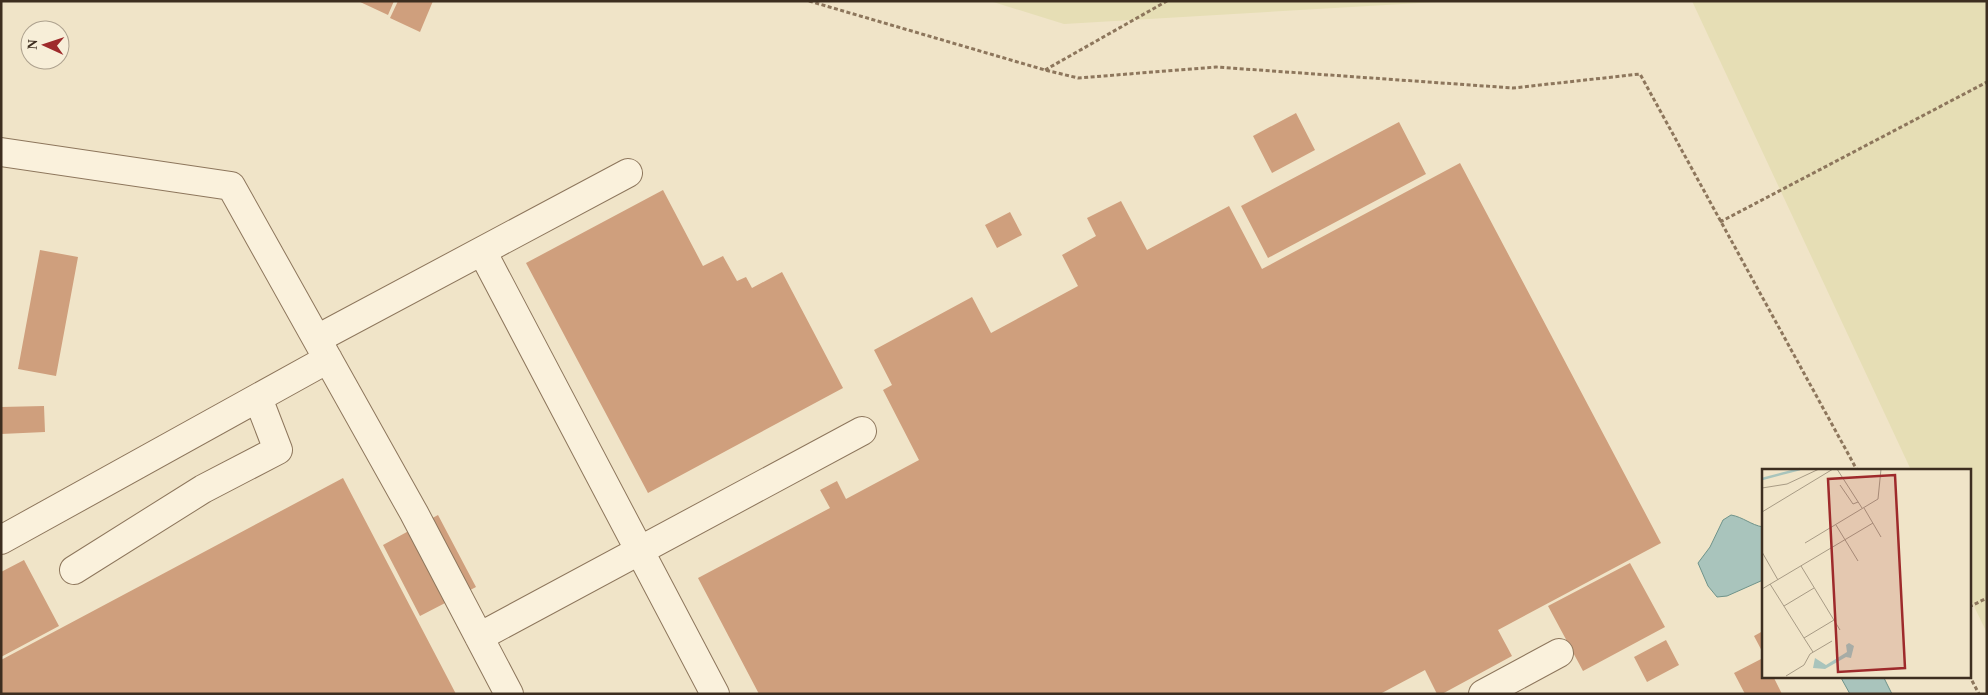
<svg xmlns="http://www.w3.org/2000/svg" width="1988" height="695" font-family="Georgia,serif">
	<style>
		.farmland { fill: #e6deb5 }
		.water { fill: #a9c4bc; stroke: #6f938a }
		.building { fill: #cf9f7d }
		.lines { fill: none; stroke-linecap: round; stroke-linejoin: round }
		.minor-casing { stroke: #8d765c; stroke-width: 30 }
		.path { stroke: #8d765c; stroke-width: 3; stroke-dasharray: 4 2.5; stroke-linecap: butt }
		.minor { stroke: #faf1dc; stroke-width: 28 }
		.inset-river { fill: none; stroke: #a9c4bc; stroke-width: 2.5 }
		.inset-road { fill: none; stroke: #a89b85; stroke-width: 1 }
		.view { fill: #9e2a2b; fill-opacity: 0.15; stroke: #9e2a2b; stroke-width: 2.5 }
		.inset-edge { fill: none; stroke: #3d2e20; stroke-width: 2.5 }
	</style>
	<rect width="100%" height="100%" fill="#f0e4c8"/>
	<path class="farmland" d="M990 1H1454L1064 24Z
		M1692 1H1987V633L1969 596V470H1911Z"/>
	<path class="water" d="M1731 515C1743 517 1751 525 1763 527V580L1727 596 1717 597 1708 586 1698 563 1710 547 1723 520Z
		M1840 676H1883L1892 694H1850Z"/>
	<path class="building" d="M358 1H394L388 15Z
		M398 1H433L420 32 390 18Z
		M1296 113 1315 150 1272 173 1253 136Z
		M1399 122 1426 174 1268 258 1241 206Z
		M1460 163 1661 543 1498 630 1512 656 1442 694H1437L1425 670 1380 694H759L698 578 830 508 820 490 837 481 846 499 919 460 883 390 892 385 874 350 972 297 991 333 1078 286 1062 255 1096 236 1087 218 1121 201 1147 250 1229 206 1262 269Z
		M663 190 703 266 723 256 737 281 746 277 752 288 782 272 843 388 648 493 526 263Z
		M1010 212 1022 235 997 248 985 225Z
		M40 250 78 257 56 376 18 369Z
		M44 406 45 432 1 434V407Z
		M343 478 456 694H1V660Z
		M438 515 476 587 420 616 383 545Z
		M24 560 59 626 1 657V572Z
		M1630 563 1665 627 1583 671 1548 606Z
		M1763 631V653L1754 636Z
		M1666 640 1679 665 1647 682 1634 657Z
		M1763 658V676H1773L1782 694H1745L1734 673Z"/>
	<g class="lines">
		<defs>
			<path id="minor" d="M1 152 231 186 414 513 509 694
				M482 251 715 694
				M317 339 628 173
				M1 540 328 359
				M74 570 203 489 278 450 258 398
				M479 637 862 431
				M1483 694 1559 653"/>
		</defs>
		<use href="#minor" class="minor-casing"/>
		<path class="path" d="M809 1 1045 70 1078 78 1216 67 1513 88 1640 74 1857 470
			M1045 70 1167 1
			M1720 222 1987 82
			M1969 607 1987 598
			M1969 675 1979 694"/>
		<use href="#minor" class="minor"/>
	</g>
	<g transform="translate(1762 469)">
		<rect width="209" height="209" fill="#f0e4c8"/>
		<path d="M87 174 92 177 89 189 84 188 63 200 51 199 53 189 64 196 85 183 84 176Z" fill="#a9c4bc"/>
		<path class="inset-river" d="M0 10 38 0"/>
		<path class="inset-road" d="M75 0 100 39M78 16 91 35 96 33M0 19 25 15 57 0M102 39 119 68M0 43 71 0M74 56 96 92M43 74 116 30 119 0M0 83 16 111M39 97 78 161M8 115 42 169 72 151M0 120 111 54M22 137 52 119M42 169 51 183M24 207 42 196 48 185 70 172"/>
		<path class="view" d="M133 6 143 199 76 203 66 10Z"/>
		<rect width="209" height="209" class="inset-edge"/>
	</g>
	<rect width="1988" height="695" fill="none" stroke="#3d2e20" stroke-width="5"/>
	<g transform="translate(45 45) rotate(273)"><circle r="24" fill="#f7eed8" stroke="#ada18e"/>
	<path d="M0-4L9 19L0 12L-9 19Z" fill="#9e2a2b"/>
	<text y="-8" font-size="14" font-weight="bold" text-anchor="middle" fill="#3d2e20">N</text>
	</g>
</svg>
